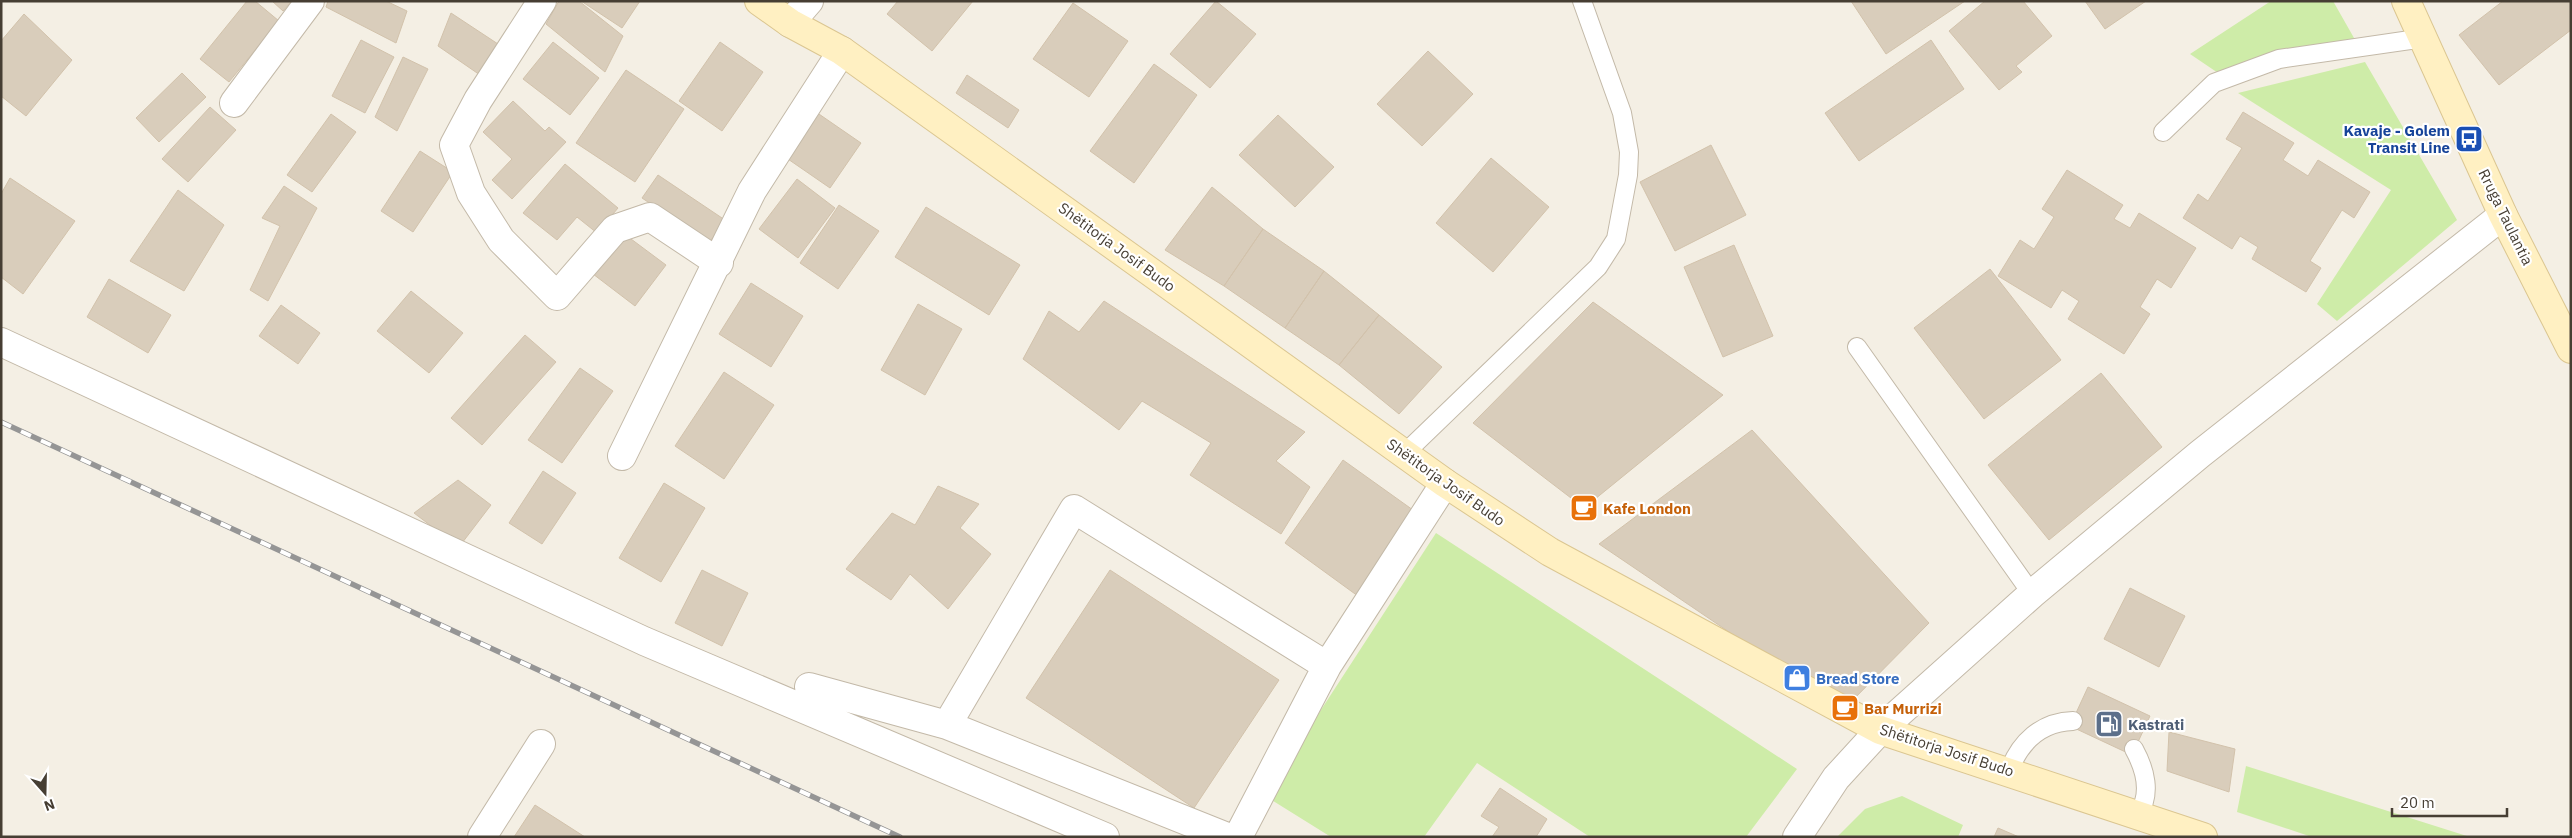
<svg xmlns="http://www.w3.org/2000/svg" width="2572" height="838" font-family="'IBM Plex Sans',sans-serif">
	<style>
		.green { fill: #ceeca8 }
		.building { fill: #d9cdbb; stroke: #d2c2ab }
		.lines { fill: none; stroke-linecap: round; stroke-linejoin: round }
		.lane-casing { stroke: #c3b9a8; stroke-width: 20 }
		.street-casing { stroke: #c3b9a8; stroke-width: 30 }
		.secondary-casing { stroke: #dbc691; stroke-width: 30 }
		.lane { stroke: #fff; stroke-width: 18 }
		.street { stroke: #fff; stroke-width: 28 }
		.secondary { stroke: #fff0c2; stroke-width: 28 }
		.rail-casing { stroke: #959595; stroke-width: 5.5 }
		.rail { stroke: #fff; stroke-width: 4; stroke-dasharray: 11; stroke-linecap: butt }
		.labels { text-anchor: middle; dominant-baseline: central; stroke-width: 4.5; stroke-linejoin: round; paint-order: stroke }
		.transit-label { font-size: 15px; font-weight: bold; fill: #164399; stroke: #fff; text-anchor: end }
		.street-label { font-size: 15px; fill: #463e33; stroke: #fff }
		.food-label { font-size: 15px; font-weight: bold; fill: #c56008; stroke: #fff; text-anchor: start }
		.shop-label { font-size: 15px; font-weight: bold; fill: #366cbe; stroke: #fff; text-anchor: start }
		.service-label { font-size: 15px; font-weight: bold; fill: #4e5e75; stroke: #fff; text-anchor: start }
	</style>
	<rect width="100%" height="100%" fill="#f4efe4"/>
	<path class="green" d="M2271 1H2333L2358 45 2224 77 2190 54Z
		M2365 62 2457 220 2337 321 2317 304 2391 190 2238 93Z
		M1436 533 1797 769 1746 837H1590L1477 763 1424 837H1331L1265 796Z
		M2246 766 2470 837H2312L2237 812Z
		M1902 796 1963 825 1958 837H1837L1865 809Z"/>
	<path class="building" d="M247 1H255L279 21 229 82 200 59Z
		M272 1H292L283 11Z
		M328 1H386L407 11 396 43 326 7Z
		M559 1H579L623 36 605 72 546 24Z
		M581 1H640L622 28Z
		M898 1H973L932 51 887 14Z
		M1216 1 1256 34 1210 88 1170 54Z
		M1851 1H1965L1886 54Z
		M1985 1H2023L2052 36 2016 66 2022 72 1999 90 1949 31Z
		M2085 1H2146L2105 29Z
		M2503 1H2571V30L2499 85 2459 35Z
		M1073 3 1128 41 1089 97 1033 59Z
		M451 13 498 44 480 75 438 46Z
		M24 14 72 60 26 116 1 96V41Z
		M361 40 394 57 365 113 332 96Z
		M1931 40 1964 89 1859 161 1825 113Z
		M553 42 599 78 570 115 523 79Z
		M720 42 763 72 722 131 679 101Z
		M1428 51 1473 94 1422 146 1377 104Z
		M403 57 428 69 397 131 375 117Z
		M1154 64 1197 95 1134 183 1090 151Z
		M626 70 684 109 635 182 576 143Z
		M182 73 206 97 159 142 136 118Z
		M967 75 1019 110 1008 128 956 93Z
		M513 101 545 131 549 127 566 142 512 199 492 180 512 159 483 132Z
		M210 107 236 130 188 182 162 159Z
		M816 112 861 143 830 188 785 157Z
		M2243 112 2294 143 2283 160 2308 176 2318 160 2370 192 2354 218 2342 210 2310 261 2321 268 2306 292 2252 259 2258 247 2240 236 2232 249 2183 218 2198 194 2208 201 2242 148 2226 139Z
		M331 114 356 132 312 192 287 175Z
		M1278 115 1334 167 1295 207 1239 155Z
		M1711 145 1746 215 1675 251 1640 182Z
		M420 151 453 172 413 232 381 211Z
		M1491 158 1549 207 1493 272 1436 223Z
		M565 164 618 208 597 233 577 217 557 240 523 213Z
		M2067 170 2123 205 2114 219 2130 228 2139 213 2196 248 2171 288 2157 279 2140 307 2150 314 2124 354 2068 319 2079 301 2062 290 2051 308 1998 276 2020 240 2034 249 2054 217 2042 209Z
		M658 175 725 220 709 243 642 198Z
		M10 178 75 221 23 294 1 277V194Z
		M797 179 835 208 798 258 759 229Z
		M284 186 317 208 268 301 250 290 280 226 262 218Z
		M1212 187 1263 229 1224 286 1165 250Z
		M178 190 224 225 184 291 130 261Z
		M839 205 879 231 838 289 800 263Z
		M926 207 1020 265 989 315 895 257Z
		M1263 229 1324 271 1285 328 1224 286Z
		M623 233 666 265 635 306 593 274Z
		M1734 245 1773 336 1723 357 1684 267Z
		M1990 269 2061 360 1984 419 1914 328Z
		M1324 271 1379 315 1339 365 1285 328Z
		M109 279 171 315 148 353 87 317Z
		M751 283 803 316 771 367 719 334Z
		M411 291 463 333 429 373 377 331Z
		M1104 301 1305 432 1276 461 1310 487 1281 534 1190 475 1211 443 1142 401 1119 430 1023 359 1049 311 1079 332Z
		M1593 302 1723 395 1584 508 1473 423Z
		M918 304 962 329 925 395 881 370Z
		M281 305 320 333 298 364 259 336Z
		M1379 315 1442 367 1399 414 1339 365Z
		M525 335 556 362 482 445 451 418Z
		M580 368 613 391 562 463 528 440Z
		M724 372 774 405 724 479 675 446Z
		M2101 373 2162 447 2049 540 1988 465Z
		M1752 430 1929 623 1845 708 1797 678 1599 544Z
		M1343 460 1420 515 1362 599 1285 543Z
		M543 471 576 493 542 544 509 523Z
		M458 480 491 505 459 547 414 513Z
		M664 483 705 508 661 582 619 558Z
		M938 486 979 504 960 528 991 554 948 609 910 574 891 600 846 569 892 513 915 525Z
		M702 570 748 593 722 646 675 623Z
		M1110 570 1279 680 1194 808 1026 698Z
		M2130 588 2185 616 2159 667 2104 639Z
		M2088 687 2150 716 2132 755 2070 726Z
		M2169 732 2235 749 2229 792 2167 771Z
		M1500 788 1547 819 1536 837H1492L1499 827 1481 816Z
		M535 805 585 837H514Z
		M1998 828 2019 837H1994Z"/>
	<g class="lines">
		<defs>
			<path id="lane" d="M2163 132 2214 83 2279 59 2424 38
				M1857 347 2032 594
				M1404 454 1598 267 1616 239 1628 175 1629 152 1622 113 1582 1
				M2134 749C2145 769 2152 794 2138 814
				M2009 771C2020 742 2041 722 2073 721"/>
			<path id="street" d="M542 1 478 100 454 145 471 193 501 240 557 296 615 229 650 217 719 263
				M790 23 809 1
				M234 103 310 1
				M1 342 644 641 1105 837
				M622 456 752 191 842 51
				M809 687 947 725 1074 509 1327 666
				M947 725 1227 837
				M482 837 541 744
				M1238 837 1327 666 1445 483
				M1797 837 1836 778 1880 730 2032 594 2200 454 2503 215"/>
			<path id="secondary" d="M759 1 790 23 842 51 1445 483 1550 552 1880 730 2203 837
				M2406 1 2503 215 2571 349"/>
		</defs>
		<use href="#lane" class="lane-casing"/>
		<use href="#street" class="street-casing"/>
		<use href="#secondary" class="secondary-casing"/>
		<use href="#lane" class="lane"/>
		<use href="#street" class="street"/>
		<use href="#secondary" class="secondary"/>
		<defs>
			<path id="rail" d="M1 422 900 837"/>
		</defs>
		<use href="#rail" class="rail-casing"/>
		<use href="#rail" class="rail"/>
	</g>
	<defs>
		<symbol id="bus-square" viewBox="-11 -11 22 22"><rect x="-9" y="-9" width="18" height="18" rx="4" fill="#1a4fb4" stroke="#fff"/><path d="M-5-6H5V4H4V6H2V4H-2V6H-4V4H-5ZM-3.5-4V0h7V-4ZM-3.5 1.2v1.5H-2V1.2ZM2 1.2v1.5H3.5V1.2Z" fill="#fff"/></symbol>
		<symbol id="cafe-square" viewBox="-11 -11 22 22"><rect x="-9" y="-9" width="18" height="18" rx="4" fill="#e8710a" stroke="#fff"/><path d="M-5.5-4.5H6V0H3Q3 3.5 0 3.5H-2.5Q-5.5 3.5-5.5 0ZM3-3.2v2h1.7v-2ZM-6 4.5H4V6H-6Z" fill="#fff"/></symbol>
		<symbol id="shop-square" viewBox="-11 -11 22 22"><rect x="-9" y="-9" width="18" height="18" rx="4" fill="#3f7fe0" stroke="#fff"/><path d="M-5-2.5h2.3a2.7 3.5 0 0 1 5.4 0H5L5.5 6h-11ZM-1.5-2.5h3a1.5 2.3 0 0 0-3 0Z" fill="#fff"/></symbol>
		<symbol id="fuel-square" viewBox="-11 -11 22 22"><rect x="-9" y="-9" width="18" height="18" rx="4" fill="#5c6f8a" stroke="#fff"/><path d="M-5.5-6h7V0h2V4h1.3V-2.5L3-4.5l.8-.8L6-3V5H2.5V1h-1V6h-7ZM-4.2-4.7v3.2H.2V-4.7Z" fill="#fff"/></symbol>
	</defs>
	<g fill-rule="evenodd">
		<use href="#bus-square" x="2453" y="123" width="32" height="32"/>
		<use href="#cafe-square" x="1568" y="492" width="32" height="32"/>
		<use href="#shop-square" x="1781" y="662" width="32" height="32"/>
		<use href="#cafe-square" x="1829" y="692" width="32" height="32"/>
		<use href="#fuel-square" x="2093" y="708" width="32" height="32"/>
	</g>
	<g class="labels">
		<g class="transit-label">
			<text x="2450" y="130">Kavaje - Golem<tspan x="2450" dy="17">Transit Line</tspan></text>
		</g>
		<g class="street-label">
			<text transform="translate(2506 217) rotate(64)">Rruga Taulantia</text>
			<text transform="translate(1117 247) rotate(36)">Shëtitorja Josif Budo</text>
			<text transform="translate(1446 482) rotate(35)">Shëtitorja Josif Budo</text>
			<text transform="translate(1947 750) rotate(18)">Shëtitorja Josif Budo</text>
		</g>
		<g class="food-label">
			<text x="1603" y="508">Kafe London</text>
			<text x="1864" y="708">Bar Murrizi</text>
		</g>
		<g class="shop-label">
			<text x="1816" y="678">Bread Store</text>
		</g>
		<g class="service-label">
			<text x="2128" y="724">Kastrati</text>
		</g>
	</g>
	<rect width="2572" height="838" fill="none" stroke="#463e33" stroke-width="5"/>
	<g transform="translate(45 793) rotate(160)" stroke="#ffffff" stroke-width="4" paint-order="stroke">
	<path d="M0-4L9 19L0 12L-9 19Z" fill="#463e33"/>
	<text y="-8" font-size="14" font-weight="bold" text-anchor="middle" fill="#463e33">N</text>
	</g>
	<path d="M2392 808v8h115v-8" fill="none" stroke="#463e33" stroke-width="2.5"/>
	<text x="2400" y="808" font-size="15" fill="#463e33" stroke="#ffffff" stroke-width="4" paint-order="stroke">20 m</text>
</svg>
